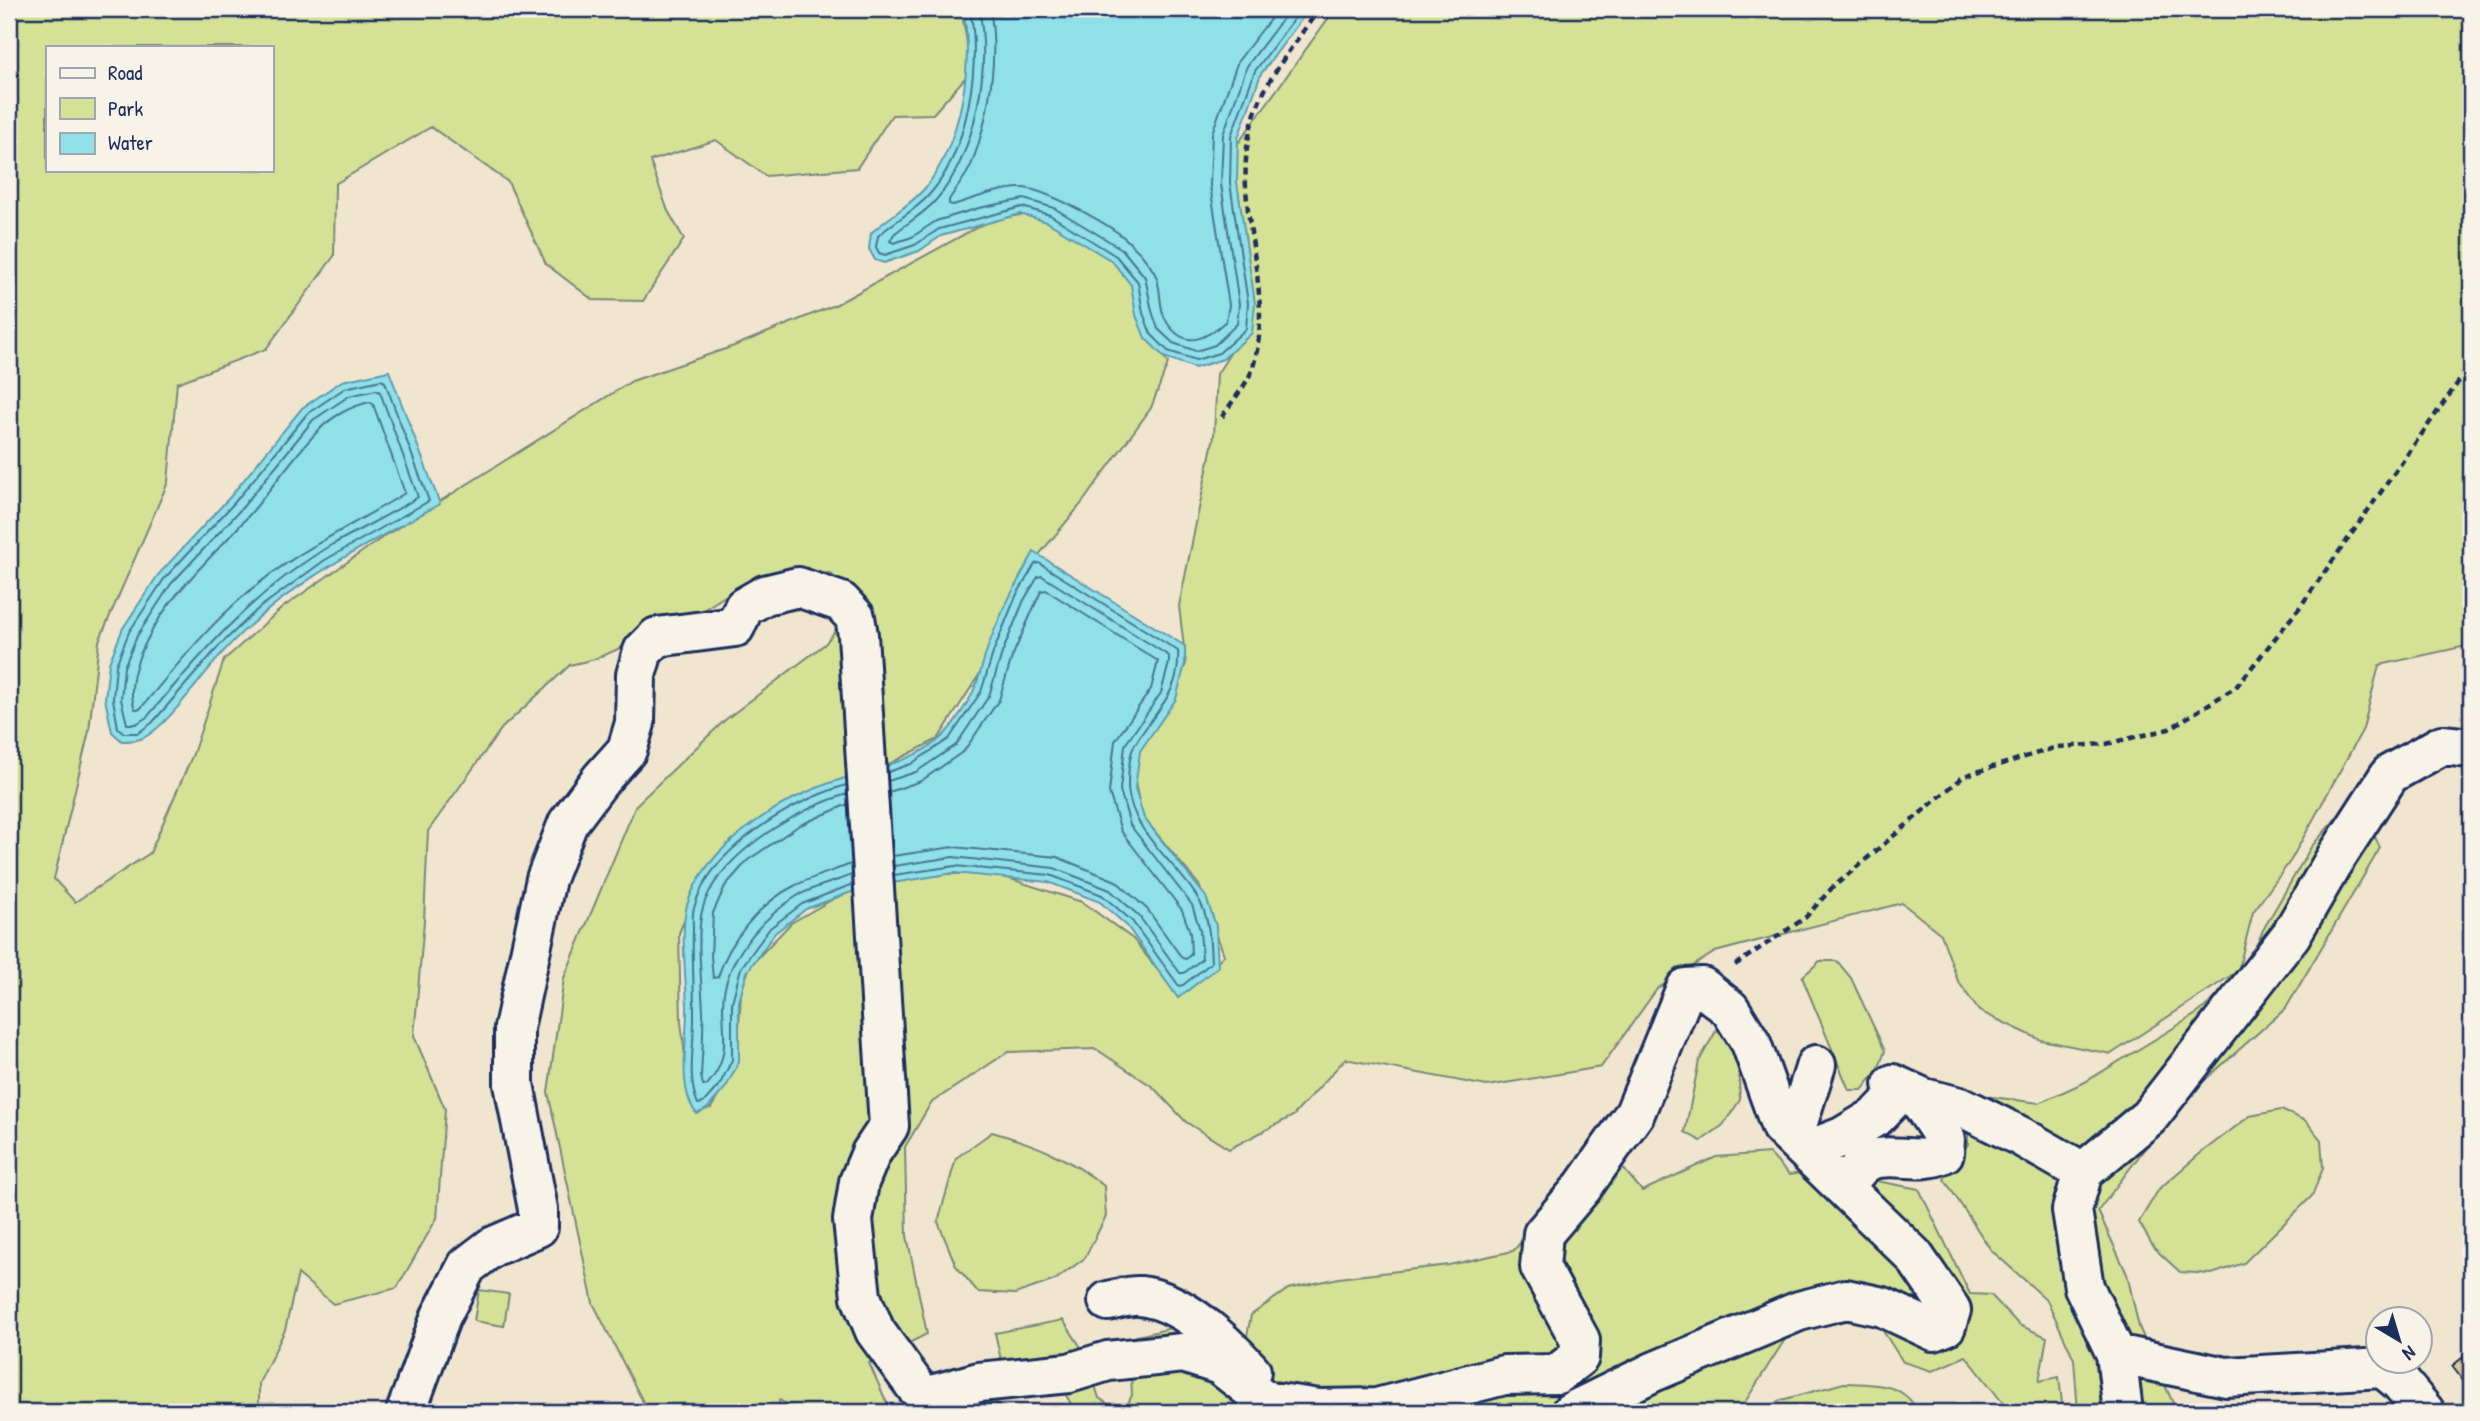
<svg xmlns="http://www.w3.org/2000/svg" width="2480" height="1421" font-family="'Patrick Hand',sans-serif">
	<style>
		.green { fill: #d5e295; stroke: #78887a; stroke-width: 2; fill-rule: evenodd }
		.water { fill: #8fe0e7; stroke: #6199b0; stroke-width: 2 }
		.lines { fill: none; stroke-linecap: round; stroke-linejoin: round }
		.shore { stroke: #497695; stroke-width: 2 }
		.building { fill: #e0c595; stroke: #1b2f5e; stroke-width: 2 }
		.minor-casing { stroke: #1b2f5e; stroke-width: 44 }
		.path { stroke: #1b2f5e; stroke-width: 4.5; stroke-dasharray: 7 5; stroke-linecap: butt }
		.minor { stroke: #f7f3e8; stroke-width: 38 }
	</style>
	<rect width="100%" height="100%" fill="#f0e5cf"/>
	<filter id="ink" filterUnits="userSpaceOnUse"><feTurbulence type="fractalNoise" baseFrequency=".0143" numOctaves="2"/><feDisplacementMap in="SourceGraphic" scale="14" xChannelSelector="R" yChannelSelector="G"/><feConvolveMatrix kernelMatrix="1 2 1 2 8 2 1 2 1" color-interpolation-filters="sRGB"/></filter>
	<g filter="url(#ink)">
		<path class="green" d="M9 9H961L972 70 933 114 892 115 857 168 766 176 716 140 650 161 668 211 684 239 643 301 593 300 546 264 508 182 431 127 335 184 334 256 266 349 177 383 168 482 99 641 89 731 54 879 75 902 150 853 193 754 224 660 282 608 383 537 632 381 734 346 835 305 994 218 1042 213 1131 264 1137 318 1168 363 1151 408 1082 503 1028 568 986 664 938 739 887 765 801 798 707 867 679 933 681 1022 688 1081 697 1111 711 1108 737 1064 741 992 750 966 791 923 842 894 924 874H995L1082 902 1133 939 1179 997 1224 955 1199 885 1142 816 1131 763 1160 716 1186 664 1179 606 1214 436 1217 374 1243 333 1234 149 1335 9H2471V645L2379 665 2363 729 2291 860 2253 912 2238 971 2111 1054 2041 1040 1979 1011 1958 981 1941 934 1902 903 1715 952 1657 989 1601 1067 1487 1086 1345 1059 1293 1116 1229 1149 1186 1122 1153 1087 1096 1049 1008 1052 931 1103 905 1147 907 1236 927 1334 869 1363 891 1412H802L779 1400 780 1412H648L593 1303 548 1092 564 978 636 805 725 720 825 644 859 600 830 573 758 575 692 617 595 659 570 665 502 728 428 831 424 921 414 1036 445 1109 437 1218 397 1288 333 1304 298 1274 285 1330 259 1383V1412H9ZM47 47H271V170H47Z
			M2356 795 2380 848 2286 1008 2179 1103 2098 1211 2127 1274 2139 1327 2177 1412H2078L2074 1359 2047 1300 1991 1250 1944 1179 1968 1144V1094L2039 1103 2085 1082 2198 1013 2246 971 2263 930 2311 847Z
			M1820 961H1837L1851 978 1885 1051 1878 1070 1862 1090H1849L1802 977Z
			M1716 1031 1727 1038 1738 1060 1740 1100 1723 1125 1701 1141 1685 1132 1699 1061Z
			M2281 1110 2306 1121 2321 1140 2323 1168 2312 1196 2244 1263 2212 1274 2180 1272 2154 1248 2139 1222 2159 1189 2202 1152 2250 1116Z
			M992 1132C1034 1144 1070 1158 1104 1186L1106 1216 1085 1258 1055 1280 1015 1294 978 1292 956 1266 938 1222 956 1158Z
			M1609 1151 1642 1191 1716 1157 1769 1153 1789 1175 1818 1170 1919 1189 1970 1294 1991 1295 2019 1325 2047 1337 2039 1381 2059 1377 2063 1412H2010L1966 1356 1932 1371 1903 1362 1874 1317 1857 1280 1794 1325 1740 1410 1734 1412H1124L1132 1395 1129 1338 1175 1327 1193 1350 1243 1357 1251 1315 1288 1289 1339 1278 1449 1265 1513 1251 1553 1206Z
			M479 1290 509 1294 504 1326 474 1321Z
			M1063 1320 1084 1352 1099 1398 1120 1412H1076L1055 1377 1006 1382 995 1333Z
			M957 1382 1013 1412 1050 1409 1052 1412H943Z
			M1844 1383C1871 1384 1906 1382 1917 1412H1766L1778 1401Z"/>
		<path class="water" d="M963 9H1309L1261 74 1238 138 1237 182 1255 303 1252 333 1223 359 1195 368 1164 357 1145 338 1136 315 1131 285 1112 261 1047 222 1020 214 941 236 919 251 884 263 875 260 869 249 871 233C887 218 912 204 925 188 961 143 974 65 963 9Z
			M389 371 440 504C363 546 283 586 223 652 204 673 167 727 143 738 137 741 129 741 122 741L112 732 105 699 109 663 123 628 158 575 230 497 302 408 342 381Z
			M1034 552 1185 646V664L1176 699 1140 751 1135 788 1144 818 1206 897 1216 926 1218 967 1178 998 1127 926 1100 902 1048 882 954 873 862 888 806 909 775 933 747 972 739 1002V1062L726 1087 707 1109 697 1114C676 1090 688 1036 687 1005 686 980 680 928 687 905 706 844 783 797 842 779 876 768 916 761 943 736 952 727 971 699 975 687 981 674 983 660 988 647 1000 613 1016 583 1034 552Z"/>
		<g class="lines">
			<path class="shore" d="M970 9C981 64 968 152 929 195 915 211 894 221 878 236L876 247 879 253 885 255 915 245 939 229 1022 207 1050 215 1116 256 1138 282 1143 313 1151 334 1168 351 1196 360 1219 353 1246 329 1248 303 1230 183 1231 136 1255 71 1301 9
				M979 9C991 67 976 154 936 200 925 213 907 223 894 234L890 241 894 243 912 237 936 221 979 208 1024 199 1054 208 1122 249 1145 277 1152 311 1158 329 1173 343 1196 351 1215 345 1237 324 1239 304 1221 184 1223 135 1247 66 1290 9
				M990 9C999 57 989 118 972 163 967 176 956 188 949 200V204L953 205C972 199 1001 188 1021 188 1044 188 1114 226 1130 243 1139 251 1148 262 1154 272 1163 287 1157 309 1168 324 1187 351 1208 337 1226 321L1229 305 1210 185 1212 133 1238 61 1278 9
				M381 380 385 382 429 501 325 560 259 608 220 645 152 723 138 733H124L118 728 113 699 116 665 129 632 164 579 235 502 307 414 345 388Z
				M376 390 380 392 418 497C387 517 352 532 320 552 248 598 202 653 147 717L136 724H127L121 699 124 667 137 636 171 584 242 508 313 420 349 396Z
				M370 402 373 404 405 493C352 526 294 552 246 594 206 628 174 669 140 709H135C127 688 136 661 146 642 170 592 215 555 251 513 274 486 294 455 319 430 332 416 352 406 370 402Z
				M888 772 911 764 949 739 981 692 994 650 1016 596 1035 564 1039 563 1178 651C1181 695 1153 712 1134 746 1129 756 1128 778 1128 788 1132 835 1178 863 1199 900 1210 919 1210 942 1211 963L1183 985 1179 986 1132 921 1102 895 1050 875 955 866 894 875
				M888 781 916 772 956 745 989 696 1002 653 1024 600 1038 577 1042 576 1169 656V663L1161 693 1125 745 1120 790 1130 825 1192 905 1200 930 1202 959 1184 973H1180L1139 916 1110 890 1054 868 953 857 894 866
				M846 785C791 802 710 848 694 908 692 914 693 922 693 929 692 958 694 986 694 1014 695 1043 686 1077 698 1104L703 1103 720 1084 732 1060V1002L741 968 770 928 802 904 853 884
				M889 792 921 781 964 751 999 700 1012 657 1041 591 1046 590 1158 661 1151 689 1115 741 1109 792 1121 831 1182 910 1190 932 1191 954 1186 959 1182 958 1147 909 1116 881 1057 857 953 847 893 856
				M847 794C797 809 715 856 702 911 696 937 702 984 703 1012 704 1034 702 1055 701 1076L703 1085H707C731 1058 723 1036 723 1004 724 960 762 918 797 896 813 887 834 882 852 875
				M848 804 798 826 748 860 725 886 713 913 711 956 713 978 718 977C729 941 760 903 794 886 812 877 833 871 851 864"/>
		</g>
		<path class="building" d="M2471 1351V1391L2452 1366Z"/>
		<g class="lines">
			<defs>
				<path id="minor" d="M1893 1084 1924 1098 1964 1108 2020 1136 2083 1172
					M1793 1138 1816 1065
					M1806 1151 1842 1137 1877 1116 1903 1089
					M1844 1187C1851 1179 1858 1167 1867 1162 1887 1150 1920 1166 1944 1153L1945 1139 1916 1095
					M1108 1301C1118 1299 1130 1295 1140 1296 1182 1300 1224 1341 1251 1371
					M2116 1354 2226 1377 2383 1368 2400 1382 2425 1412
					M930 1401 939 1393 979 1382 1069 1373 1108 1361 1183 1353 1220 1365 1266 1401 1319 1409 1377 1408 1504 1375 1557 1374 1579 1357 1580 1340 1540 1267 1543 1234 1582 1188 1635 1113 1686 988 1702 987 1730 1009 1751 1043 1781 1127 1914 1256 1951 1310 1946 1326 1934 1331 1883 1307 1846 1299 1799 1311 1653 1372 1571 1412
					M406 1412 441 1316 467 1266 492 1247 538 1227V1209L514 1084V1028L546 879 568 823 601 779 627 750 635 723 636 675 643 651 657 637 735 627 744 607 765 595 798 587 841 602 855 617 858 635 889 1126 871 1153 859 1182 853 1220 861 1297 875 1331 916 1387 930 1401V1412
					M2123 1412 2116 1354 2084 1287 2072 1210 2083 1172 2149 1117 2291 935 2335 859 2390 774 2442 745 2471 748"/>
			</defs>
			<use href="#minor" class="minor-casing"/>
			<path class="path" d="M1222 417C1231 402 1248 384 1253 367 1277 287 1229 204 1252 123 1263 81 1295 44 1319 9
				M1735 965 1805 918 1831 889 1964 776 2057 747 2106 744 2169 729 2236 687 2300 607 2471 364"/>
			<use href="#minor" class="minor"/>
		</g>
	</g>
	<rect width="2480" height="1421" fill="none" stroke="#f7f3e8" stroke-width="35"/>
	<rect x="18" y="18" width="2445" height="1386" fill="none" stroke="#1b2f5e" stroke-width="2.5" filter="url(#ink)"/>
	<rect x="46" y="46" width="228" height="126" fill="#f7f3e8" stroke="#9fa5b1" stroke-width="2"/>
	<rect x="60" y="68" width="35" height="10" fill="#f7f3e8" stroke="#9fa5b1" stroke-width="2"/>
	<text x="108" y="80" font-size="21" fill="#1b2f5e">Road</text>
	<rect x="60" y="98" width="35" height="21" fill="#d5e295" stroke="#9fa5b1" stroke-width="2"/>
	<text x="108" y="116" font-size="21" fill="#1b2f5e">Park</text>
	<rect x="60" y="133" width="35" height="21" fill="#8fe0e7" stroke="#9fa5b1" stroke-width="2"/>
	<text x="108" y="150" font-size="21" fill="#1b2f5e">Water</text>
	<g transform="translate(2399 1340) rotate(142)"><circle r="33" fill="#f7f3e8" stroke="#9fa5b1" stroke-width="2"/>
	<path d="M0-5L12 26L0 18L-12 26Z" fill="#1b2f5e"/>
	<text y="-10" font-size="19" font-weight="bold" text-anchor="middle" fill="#1b2f5e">N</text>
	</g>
</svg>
